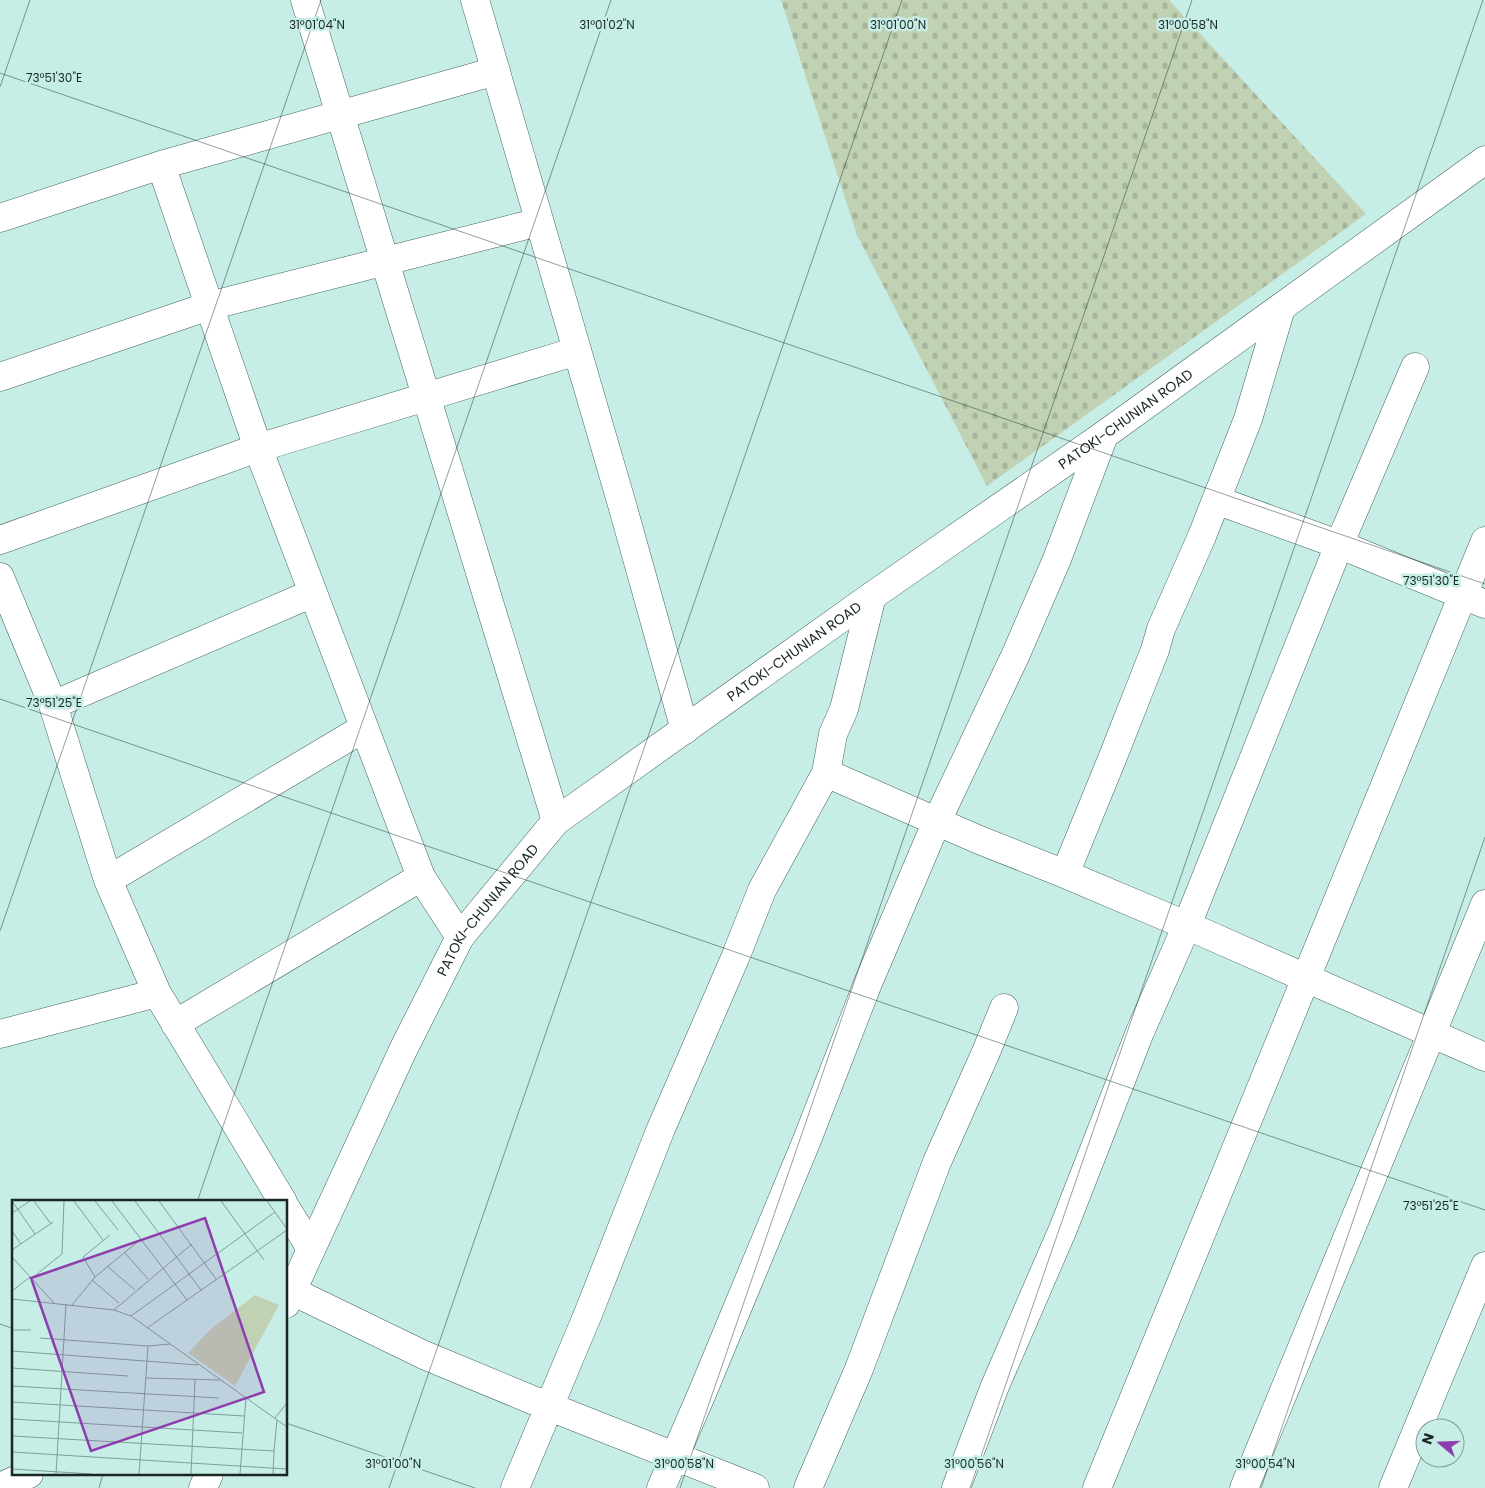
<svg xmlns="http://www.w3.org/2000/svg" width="1485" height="1488" font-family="Poppins,sans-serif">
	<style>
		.cemetery { fill: url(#cemetery-stones) }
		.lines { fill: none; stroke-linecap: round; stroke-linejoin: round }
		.street-casing { stroke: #446661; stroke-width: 29 }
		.primary-casing { stroke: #446661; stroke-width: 29 }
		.street { stroke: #fff; stroke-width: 28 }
		.primary { stroke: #fff; stroke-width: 28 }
		.ticks { fill: none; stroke: #192825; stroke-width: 1; stroke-opacity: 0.45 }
		.labels { text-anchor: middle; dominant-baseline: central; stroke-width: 5; stroke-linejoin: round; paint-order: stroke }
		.street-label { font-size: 14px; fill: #192825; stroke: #c6ede6 }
		.inset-road { fill: none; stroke: #819e99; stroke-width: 1 }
		.view { fill: #8d3dad; fill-opacity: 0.15; stroke: #8d3dad; stroke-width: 2.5 }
		.inset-edge { fill: none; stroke: #192825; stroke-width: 2.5 }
		.ticks-label { font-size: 12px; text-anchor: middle; fill: #192825; stroke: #c6ede6; stroke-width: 5; stroke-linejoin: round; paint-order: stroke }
	</style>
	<defs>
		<pattern id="cemetery-stones" width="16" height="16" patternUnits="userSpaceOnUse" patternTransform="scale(1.25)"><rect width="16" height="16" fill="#c1d2b4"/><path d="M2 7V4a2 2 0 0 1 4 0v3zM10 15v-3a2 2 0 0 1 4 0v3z" fill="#a5b49b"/></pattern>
	</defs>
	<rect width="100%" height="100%" fill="#c6ede6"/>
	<path class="cemetery" d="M781 0H1169L1366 214 987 486 857 235Z"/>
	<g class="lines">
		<defs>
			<path id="street" d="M305 0 556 821
				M475 0 623 508 685 730
				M161 165 258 448 421 877 460 937
				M0 218 161 165 496 71
				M0 377 209 306 539 222
				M1216 500 1343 546 1485 604
				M0 540 258 448 577 351
				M0 577 53 705 108 880 157 993 283 1202
				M53 705 313 593
				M826 773 977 839 1065 874 1195 929 1485 1057
				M1065 874 1114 754 1155 650 1161 629 1202 536 1248 419 1281 308
				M108 880 364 728
				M175 1024 421 877
				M0 1034 157 993
				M286 1208 311 1249
				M292 1291 424 1355 530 1399 755 1488
				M0 1487 29 1474
				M515 1488 588 1314 660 1131 735 958 762 890 826 773 833 734 844 709 872 596
				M661 1488 703 1391 807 1140 868 983 937 821 1016 654 1057 559 1104 435
				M808 1488 859 1369 937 1162 986 1052 1004 1008
				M956 1488 995 1386 1063 1229 1140 1032 1187 925 1339 545 1415 367
				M1097 1488 1485 541
				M1244 1488 1485 904
				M1393 1488 1485 1266"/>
			<g id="primary">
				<path id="s1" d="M286 1304 403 1050 460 937 556 821 872 596 1104 435 1485 160"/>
				<path d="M203 1488 209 1474"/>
			</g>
		</defs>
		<use href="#street" class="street-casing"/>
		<use href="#primary" class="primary-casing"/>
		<use href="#street" class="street"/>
		<use href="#primary" class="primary"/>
	</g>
	<path class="ticks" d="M0 73 1485 584M0 87 30 0M0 699 1485 1210M0 931 321 0M197 1202 611 0M0 1324 14 1329M286 1423 475 1488M99 1488 103 1474M389 1488 902 0M680 1488 1192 0M970 1488 1483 0M1261 1488 1485 837"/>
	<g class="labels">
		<g class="street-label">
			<text stroke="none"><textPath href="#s1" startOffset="1254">PATOKI-CHUNIAN ROAD</textPath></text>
			<text stroke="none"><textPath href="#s1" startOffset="849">PATOKI-CHUNIAN ROAD</textPath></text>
			<text stroke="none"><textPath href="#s1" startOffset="444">PATOKI-CHUNIAN ROAD</textPath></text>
		</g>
	</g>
	<g transform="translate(12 1200)">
		<rect width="275" height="275" fill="#c6ede6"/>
		<path d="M243 95 267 105 223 186 176 153 200 128Z" fill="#c1d2b4"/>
		<path class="inset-road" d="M0 1 23 34M22 1 39 24M62 1 91 40M83 1 106 30M100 1 175 100M123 1 189 90M147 1 204 79M209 1 252 60M255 1 275 29M0 13 18 1M0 31 9 44M0 50 41 22M113 53 136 79M0 57 42 103M95 66 123 90M83 77 71 57 98 35M20 78 50 54 52 1M80 80 107 103M0 91 18 77M0 99 102 110 119 116 275 227M60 105 83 77 129 39M102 110 180 44M119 116 263 12M135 128 275 30M0 130H19M28 138 136 146 158 144M0 151 186 165M0 168 116 176M134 178 208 180M0 186 207 198M0 202 232 216M263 218 275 203M0 219 230 233M0 236 262 251 265 220M0 252 275 269M0 269 80 274M44 274 54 104M127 274 136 146M179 274 183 180M228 274 234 198M261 274 262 251"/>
		<path class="view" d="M193 18 252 192 79 251 19 78Z"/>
		<rect width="275" height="275" class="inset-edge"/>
	</g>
	<g class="ticks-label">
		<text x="317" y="29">31°01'04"N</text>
		<text x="607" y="29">31°01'02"N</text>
		<text x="898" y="29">31°01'00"N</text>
		<text x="1188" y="29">31°00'58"N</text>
		<text x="54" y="82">73°51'30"E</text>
		<text x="1431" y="585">73°51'30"E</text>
		<text x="54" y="707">73°51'25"E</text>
		<text x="1431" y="1210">73°51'25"E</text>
		<text x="393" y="1468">31°01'00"N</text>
		<text x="684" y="1468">31°00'58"N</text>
		<text x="974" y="1468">31°00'56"N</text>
		<text x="1265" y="1468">31°00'54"N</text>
	</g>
	<g transform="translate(1440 1443) rotate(289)"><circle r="24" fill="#c6ede6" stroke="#819e99"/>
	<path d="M0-4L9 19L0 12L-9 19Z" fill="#8d3dad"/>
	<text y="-8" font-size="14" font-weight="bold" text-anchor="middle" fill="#192825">N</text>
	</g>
</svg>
